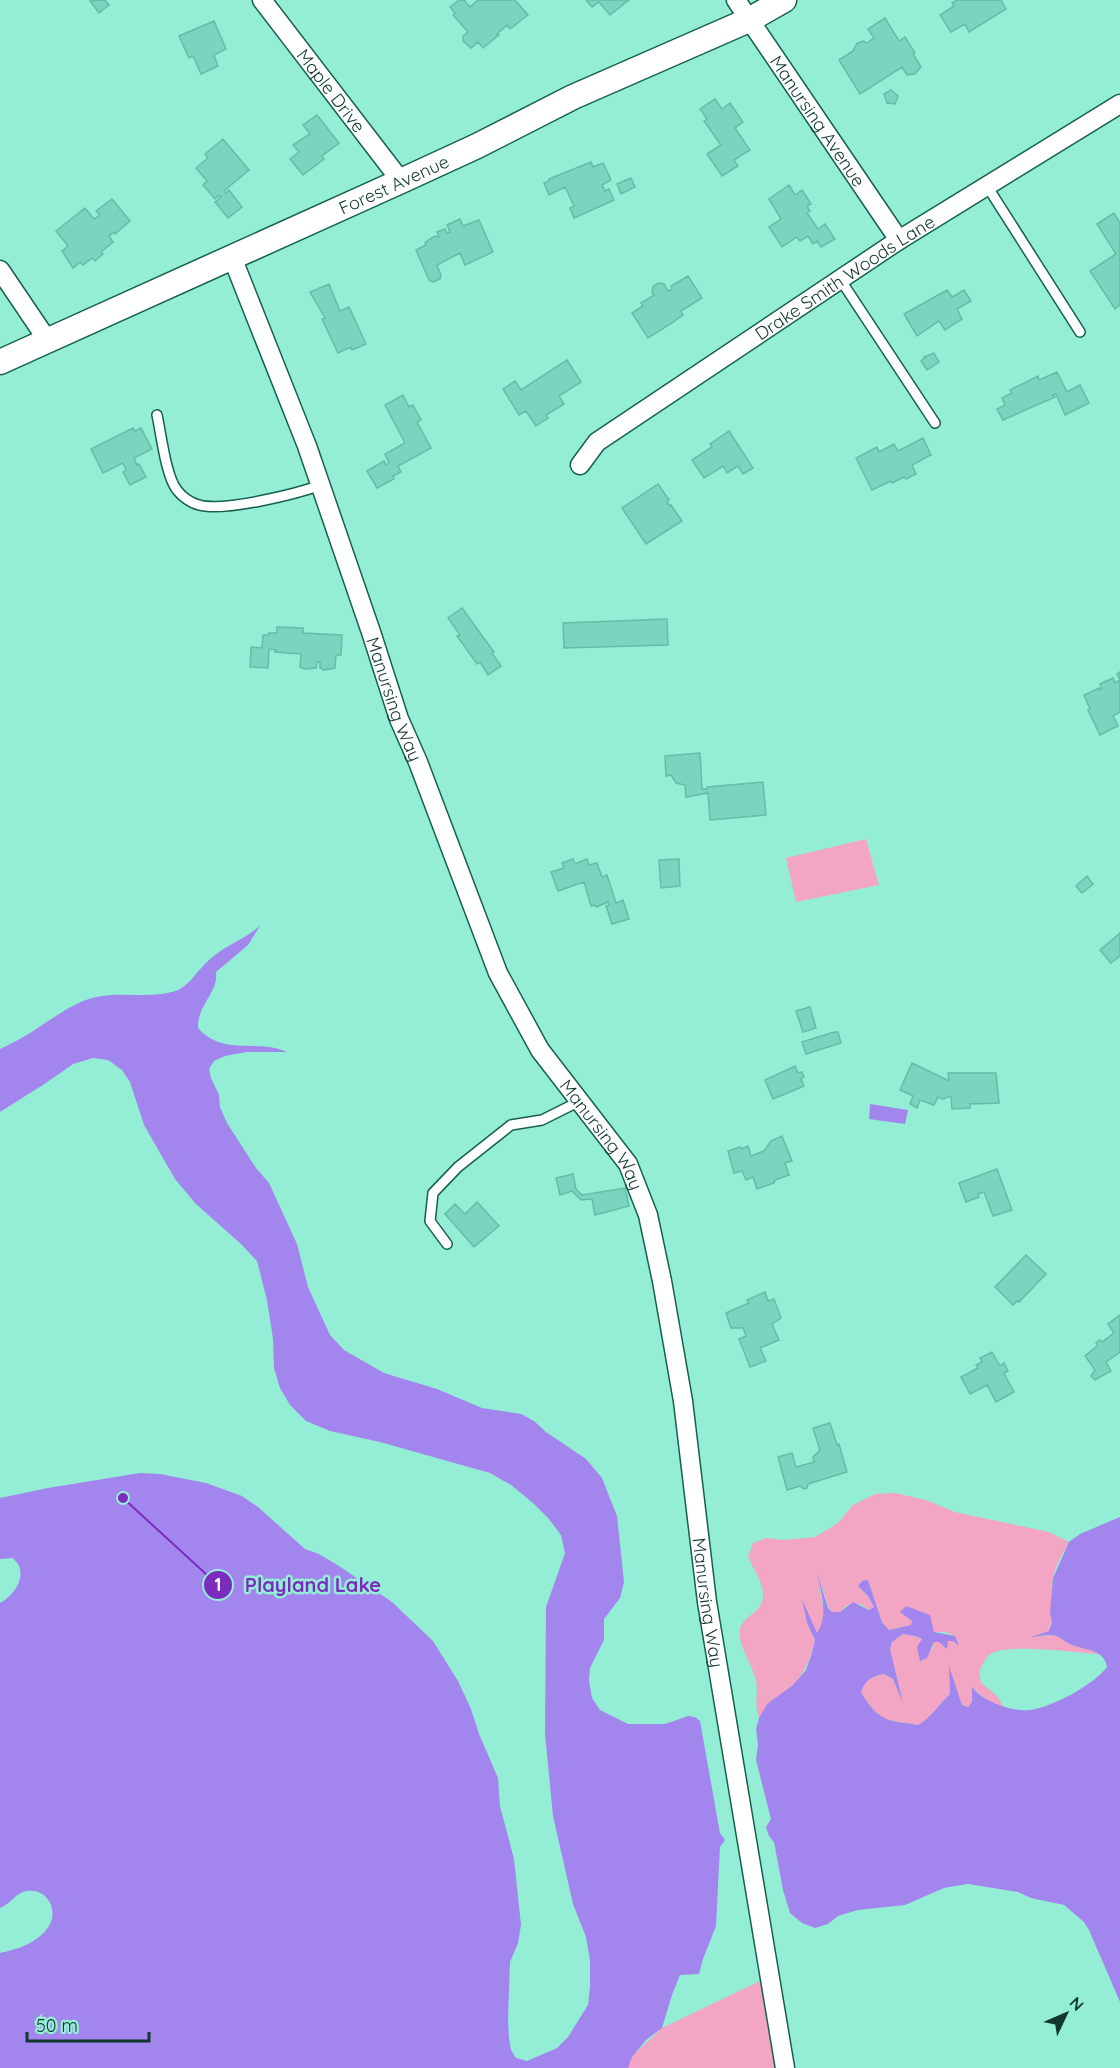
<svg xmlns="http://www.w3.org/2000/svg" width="1120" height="2068" font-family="Quicksand,sans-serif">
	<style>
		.green { fill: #f2a6c3 }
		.water { fill: #a286ed }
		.building { fill: #7bd4bd; stroke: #64bda6; stroke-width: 1.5 }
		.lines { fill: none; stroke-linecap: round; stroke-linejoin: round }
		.service-casing { stroke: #166050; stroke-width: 12 }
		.minor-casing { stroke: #166050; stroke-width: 21 }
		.tertiary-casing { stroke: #166050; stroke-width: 27 }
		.service { stroke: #fff; stroke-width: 9 }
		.minor { stroke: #fff; stroke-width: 18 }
		.tertiary { stroke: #fff; stroke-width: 24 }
		.labels { text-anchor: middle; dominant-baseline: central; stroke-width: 5; stroke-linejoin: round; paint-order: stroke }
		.street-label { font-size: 18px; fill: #11372e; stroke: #94eed6 }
		.leader { fill: none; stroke: #7b2cbf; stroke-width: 2 }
		.callout-dot { fill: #7b2cbf; stroke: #94eed6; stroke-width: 2 }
		.mark-label { font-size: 18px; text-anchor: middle; font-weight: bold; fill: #fff }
		.callout-label { font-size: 20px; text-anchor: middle; font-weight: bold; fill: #7b2cbf; stroke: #94eed6; stroke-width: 5; stroke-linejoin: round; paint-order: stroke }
	</style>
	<rect width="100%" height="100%" fill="#94eed6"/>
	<path class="green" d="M866 839 879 885 796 902 786 858Z
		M895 1493 926 1500 955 1512 1049 1532 1069 1542C1063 1553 1055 1566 1053 1578 1049 1595 1055 1614 1049 1631L1034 1637 1051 1635 1060 1637 1071 1645 1085 1648 1100 1654C1078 1653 1005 1642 989 1655 985 1659 982 1666 979 1671L981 1683 996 1695 1004 1707 990 1702 972 1688V1702L968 1707 962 1705 949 1669 950 1694C939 1704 931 1718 918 1725 909 1723 901 1723 893 1721 878 1718 868 1705 861 1692 866 1679 872 1676 884 1674L893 1679 902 1699 890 1649 892 1642 903 1634C919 1636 922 1638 932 1651L934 1642H939L947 1648V1641H953L958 1645 955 1636 945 1632H934L901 1612 912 1621 911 1625 889 1630 882 1622 868 1580 858 1586 868 1596 874 1607 869 1610 861 1604 847 1605 840 1612 832 1613 829 1608 819 1579C819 1600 830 1613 817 1634L804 1604 807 1623 815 1640C811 1657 806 1671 794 1684 779 1698 771 1699 759 1718 753 1701 760 1694 755 1677 751 1662 737 1645 740 1629 741 1623 747 1618 752 1614 775 1598 757 1577 748 1557L753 1543 766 1538 784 1540 815 1537 838 1523 853 1505 875 1494Z
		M770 1976 786 2068H619L662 2028Z"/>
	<path class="water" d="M260 926 248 945 216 972C219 992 197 1005 198 1028 223 1057 257 1038 287 1052H247L225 1056 214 1061 209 1069 211 1078 219 1095 220 1107 227 1123 256 1168 269 1183 297 1244 308 1287 330 1335 344 1350 384 1373 437 1389 482 1408 521 1414 534 1421 546 1432 586 1459 602 1478 617 1516 624 1582 620 1598 604 1619V1640L590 1668 589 1680 592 1698 600 1710 628 1724H665L688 1716 695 1717 700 1721 720 1833 725 1840 720 1847 716 1926 703 1959 699 1974 680 1975 672 1995 662 2028 646 2040 632 2057 628 2068H0V1953C18 1949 38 1943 49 1926 59 1910 47 1888 27 1891 16 1892 12 1903 0 1908V1603C12 1597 25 1580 19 1566 18 1563 15 1561 13 1558L0 1559V1498L48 1488 140 1473 160 1474 206 1483 242 1496 258 1507 305 1549 319 1554 339 1566 392 1602 433 1641 458 1681 471 1709 479 1734 498 1778 500 1806 514 1859 521 1925 518 1943 510 1962 508 2019 509 2038 511 2050 516 2058 527 2061 557 2048 568 2037 588 2005 590 1986V1960L586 1937 573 1904 553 1816 545 1734 546 1607 565 1553 561 1535 549 1519 533 1503 511 1485 490 1473 380 1442 330 1431 306 1421 290 1405 280 1388 274 1368 273 1339 267 1300 257 1261 241 1244 196 1204 175 1179 144 1125 130 1082 122 1070 108 1060 93 1058 73 1064 46 1083 0 1112V1049C12 1043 25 1037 36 1029 55 1017 74 1002 96 997 123 991 151 1000 178 990 189 985 196 973 204 965 220 947 242 941 260 926Z
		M870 1104 908 1110 905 1124 869 1119Z
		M1120 1517V2002L1089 1930 1084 1922 1064 1905 1031 1898 1018 1892 968 1884 944 1888 905 1905 858 1910 838 1916 828 1924 815 1928 802 1923 790 1913 783 1890 774 1842 769 1836 766 1827 771 1819 756 1760 758 1745 756 1729 759 1718 767 1704 793 1685 806 1670 812 1653 815 1640 807 1623 802 1599 817 1633C829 1615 821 1593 817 1573L828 1608 832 1612H840L853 1602 869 1610 874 1607 868 1596 858 1586 862 1581 868 1580 882 1622 889 1630 911 1625 912 1621 900 1612 906 1606 930 1615 934 1632 955 1636 959 1646 953 1641H948L947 1649 939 1642H934L927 1658 920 1661 917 1647 922 1639 915 1636 903 1634 892 1642 890 1649 903 1703 893 1679 884 1674C872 1676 866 1679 861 1692 868 1705 878 1718 893 1721 901 1723 909 1723 918 1725 931 1718 939 1704 950 1694L949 1666 962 1705 968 1707 972 1702V1687C983 1702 1012 1712 1030 1710 1053 1707 1093 1685 1107 1667 1104 1649 1085 1650 1072 1645 1064 1642 1060 1635 1050 1635 1044 1635 1037 1637 1031 1637L1049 1631 1052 1622 1050 1613 1053 1578 1069 1542 1080 1534Z"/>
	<path class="building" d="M105 0 109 5 99 13 90 1Z
		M459 0H464L470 7 478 0H515L528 15 510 29 507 25 497 34 499 35 483 48 478 42 471 48 463 41V36L468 32 453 15 455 13 450 7Z
		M586 0H629L610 15 599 2 592 7Z
		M957 0H1001L1006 9 969 32 965 24 951 32 940 15 954 6 952 3Z
		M885 18 899 41 905 37 915 53 913 54 921 67 915 74 907 75 902 67 860 94 839 60 853 51 857 43 863 41 867 43 874 38 868 29Z
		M214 21 226 49 214 55 218 66 201 74 193 56 189 58 179 36Z
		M891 90 898 96 895 104 887 103 884 94Z
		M715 99 722 109 730 103 743 122 735 128 750 150 734 160 738 166 722 176 707 154 721 145 704 121 707 119 700 109Z
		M317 115 339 143 322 156 324 159 303 175 290 159 299 152 293 145 310 134 303 125Z
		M223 139 249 170 224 191 226 193 229 190 242 207 228 218 215 202 221 197 219 195 215 199 203 185 207 181 196 168 208 158 205 154Z
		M591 162 593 167 603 163 611 180 602 185 605 191 609 189 614 200 574 218 570 208 574 206 565 187 549 195 544 183 549 181V179Z
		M631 178 635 187 621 194 617 184Z
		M789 185 795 195 802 190 811 204 807 206 810 211 807 213 818 229 825 224 835 239 821 247 817 241 813 244 808 236 800 241 797 237 782 247 769 227 781 219 769 199Z
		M112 199 130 221 115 234 114 232 109 236 113 242 101 252 103 254 95 261 92 258 83 265 80 262 73 268 62 251 68 246 56 231 85 208 94 219 100 215 96 211Z
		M1114 213 1120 223V305L1115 309 1090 271 1116 254 1097 224Z
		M460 219 463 226 479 220 493 252 465 265 460 253 437 265 441 275 440 279 433 282 429 280 416 250 426 245 425 243 430 239 435 236 439 237 437 232 445 229 447 233 450 232 447 225Z
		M688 276 702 298 681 311 683 315 672 323 648 338 632 313 643 306 641 303 654 295 652 292 653 287 658 283 664 284 668 291 672 289 671 286Z
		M329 284 340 311 349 307 366 344 352 350 351 347 338 353 322 319 325 318 310 292Z
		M947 290 952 297 964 290 971 301 957 309 962 319 945 330 939 321 917 336 904 314Z
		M934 353 939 362 927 370 921 361 925 358 924 357Z
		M567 360 581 382 559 396 564 404 546 415 548 418 536 426 526 411 519 415 503 389 515 381 521 390Z
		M1057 372 1067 392 1080 385 1089 403 1065 415 1056 394 1053 395 1055 397 1003 420 997 409 1005 405 1002 398 1012 393 1010 390 1038 376 1039 380Z
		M403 395 409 407 413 405 421 420 417 422 431 448 398 466 401 472 393 476 394 479 377 488 367 471 384 461 386 465 389 463 385 454 405 443 385 405Z
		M133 428 135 431 141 428 152 449 134 458 137 465 139 464 146 477 130 485 123 472 126 470 123 463 103 473 91 449Z
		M729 431 753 468 743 474 738 466 727 473 723 466 704 478 692 460 712 447 710 444Z
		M923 438 931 455 912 465 916 474 906 479 904 477 892 483 891 481 872 490 856 458 877 447 879 452 894 444 898 451Z
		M658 484 669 500 667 502 670 506 671 505 682 521 646 544 622 508Z
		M462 608 494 652 492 653 501 666 488 675 480 662 477 664 457 636 460 635 448 618Z
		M667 619 668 645 564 648 563 623Z
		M277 627 303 628V633L342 635 341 655H336L335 668 324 670 320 668V662H317L316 668 305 669 300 667 301 654 275 652 276 650 269 649 268 668 250 667 251 647 262 648 263 635H268L269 633H277Z
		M1120 672V712L1113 716 1118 726 1100 735 1088 710 1090 709 1084 695 1099 688 1100 690 1102 689 1100 684 1113 678 1115 683 1120 680 1117 674Z
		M700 753 702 789H707V787L763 782 766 815 710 820 708 793 686 797 685 785 676 783 671 775 666 776 665 756Z
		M573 859 575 864 587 859 589 865 597 863 602 877 607 875 616 903 623 900 629 919 612 924 606 906 609 905 608 901 606 903 596 907 595 905 591 906 584 882 558 891 551 872 564 868 562 863Z
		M679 859 680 886 661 888 659 860Z
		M1087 876 1093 884 1082 893 1076 886Z
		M1120 933V956L1111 963 1100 950Z
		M810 1007 816 1028 803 1032 796 1011Z
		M834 1032H838L841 1043 806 1054 802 1042Z
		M912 1063 949 1081 948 1073H996L999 1103 970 1104V1108L952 1109 951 1096 943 1099 938 1097 934 1105 920 1100 917 1108 910 1104 913 1096 900 1090Z
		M795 1066 798 1073 802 1072 804 1077 801 1079 804 1086 773 1099 765 1080Z
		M782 1136 792 1161 785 1163 789 1175 775 1180 774 1183 757 1189 753 1177 746 1180 742 1171 734 1173 728 1151 740 1147 741 1149 748 1146 751 1156 764 1151 771 1141Z
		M997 1169 1012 1210 993 1216 984 1192 978 1194 979 1197 966 1202 959 1183Z
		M573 1174 576 1189 582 1195 625 1188 629 1206 595 1215 592 1199 581 1200 572 1191 560 1195 556 1178Z
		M477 1202 499 1226 474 1247 445 1214 455 1204 465 1214Z
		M1026 1255 1046 1274 1019 1302 1017 1301 1013 1305 995 1287Z
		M765 1292 768 1301 774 1299 781 1318 772 1324 779 1340 760 1348 766 1361 750 1367 739 1339 746 1336 743 1328H731L726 1313 749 1303 747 1300Z
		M1120 1315V1352L1106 1362 1111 1371 1095 1380 1091 1376 1095 1370 1085 1356 1098 1345 1096 1343 1100 1340 1102 1342 1114 1333 1108 1324Z
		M992 1352 1000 1366 1004 1363 1008 1371 1004 1373 1014 1392 996 1402 987 1385 970 1394 961 1377 978 1368 976 1365 982 1362 980 1358Z
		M830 1423 837 1445 839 1444 847 1472 808 1484 807 1488 804 1489 800 1486 787 1490 778 1457 792 1453 796 1467 814 1462 813 1457 820 1450 813 1428Z"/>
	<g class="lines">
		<defs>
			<path id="service" d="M987 186 1080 332
				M840 279 935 423
				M157 415C161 433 166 477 177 490 182 497 191 503 199 505 224 512 296 494 321 485
				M447 1244 430 1221 433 1193 458 1167 511 1125 542 1120 580 1101"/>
			<g id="minor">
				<path id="s1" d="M262 0 401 181"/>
				<path id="s2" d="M736 0 899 240"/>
				<path id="s3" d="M232 257 307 446 371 632 399 719 418 762 498 973 540 1050 628 1164 648 1215 662 1281 683 1401 707 1602 785 2068"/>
				<path d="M0 270 48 341"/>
				<path id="s4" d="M580 465 597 442 899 240 1120 104"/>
			</g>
			<g id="tertiary">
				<path id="s5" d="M0 362 401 181 477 146 573 97 749 20 784 0"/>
			</g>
		</defs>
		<use href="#service" class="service-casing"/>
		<use href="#minor" class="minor-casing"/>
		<use href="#tertiary" class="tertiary-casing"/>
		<use href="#service" class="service"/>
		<use href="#minor" class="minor"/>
		<use href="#tertiary" class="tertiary"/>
	</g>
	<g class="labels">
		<g class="street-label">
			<text stroke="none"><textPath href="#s1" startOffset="114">Maple Drive</textPath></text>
			<text stroke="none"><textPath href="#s2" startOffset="146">Manursing Avenue</textPath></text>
			<text stroke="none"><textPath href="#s5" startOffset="432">Forest Avenue</textPath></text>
			<text stroke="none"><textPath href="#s4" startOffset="326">Drake Smith Woods Lane</textPath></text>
			<text stroke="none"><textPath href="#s3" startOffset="471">Manursing Way</textPath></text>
			<text stroke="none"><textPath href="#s3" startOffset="957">Manursing Way</textPath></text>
			<text stroke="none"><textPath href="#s3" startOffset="1443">Manursing Way</textPath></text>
		</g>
	</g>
	<path class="leader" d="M123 1498L218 1585"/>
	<g class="callout-dot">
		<circle cx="123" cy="1498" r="6"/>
		<circle cx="218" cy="1585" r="15"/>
	</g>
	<g class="mark-label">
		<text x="218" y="1591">1</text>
	</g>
	<g class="callout-label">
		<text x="313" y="1592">Playland Lake</text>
	</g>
	<g transform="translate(1066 2014) rotate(46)" stroke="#94eed6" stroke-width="4.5" paint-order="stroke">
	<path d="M0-4.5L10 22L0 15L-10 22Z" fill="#11372e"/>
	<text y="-9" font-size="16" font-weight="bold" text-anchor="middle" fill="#11372e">N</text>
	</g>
	<path d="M27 2032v9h122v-9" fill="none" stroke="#11372e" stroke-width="3"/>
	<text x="36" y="2032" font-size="18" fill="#11372e" stroke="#94eed6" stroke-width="4.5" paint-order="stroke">50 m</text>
</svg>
